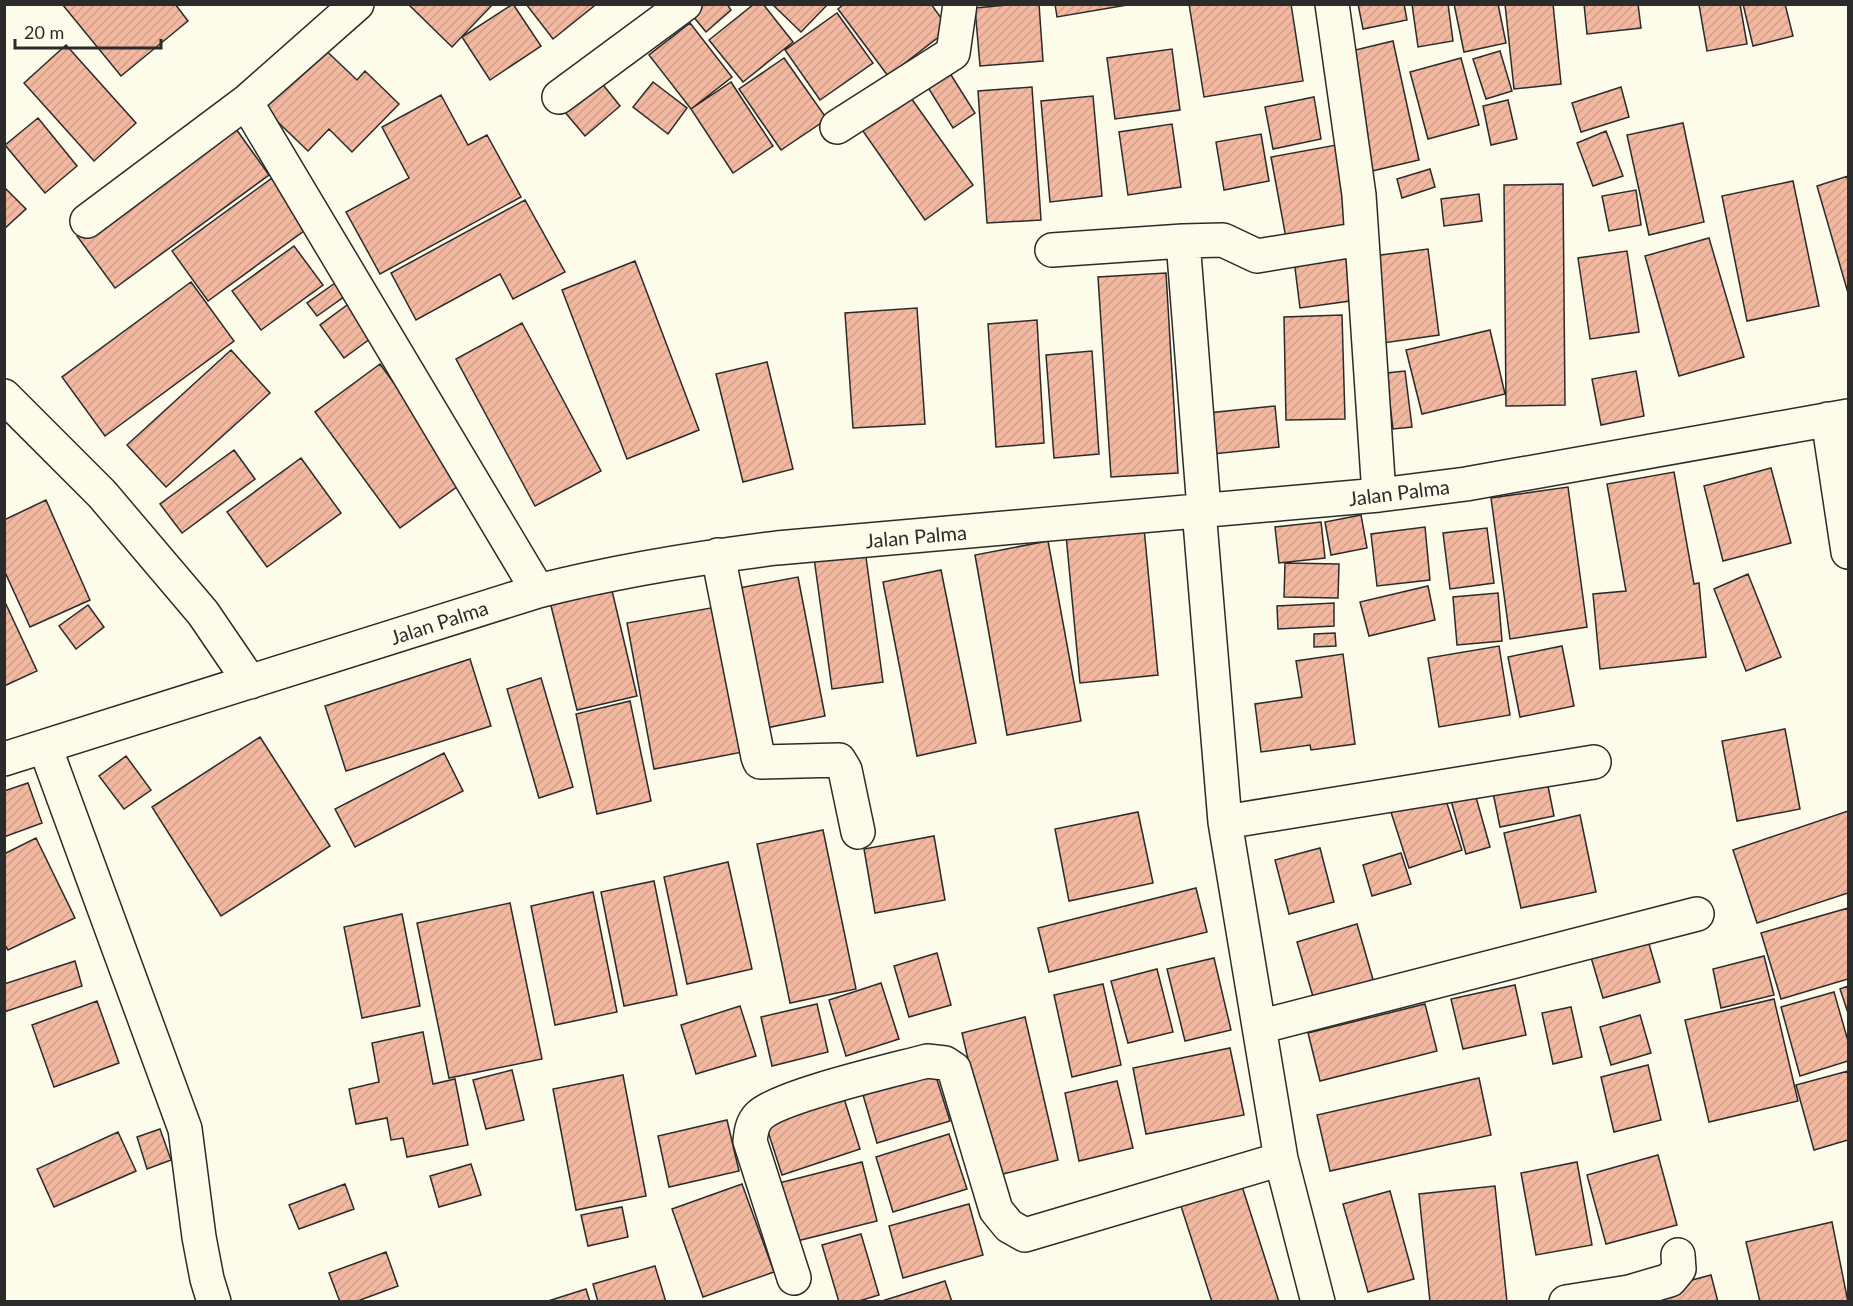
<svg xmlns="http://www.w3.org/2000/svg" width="1853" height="1306" font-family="Lato,sans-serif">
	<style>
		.building { fill: url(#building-hatch); stroke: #2b2b2b; stroke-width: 1.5 }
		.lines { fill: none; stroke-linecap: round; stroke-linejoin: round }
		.minor-casing { stroke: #2b2b2b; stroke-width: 36 }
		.minor { stroke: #fdfbea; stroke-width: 33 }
		.labels { text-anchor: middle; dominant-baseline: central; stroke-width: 4.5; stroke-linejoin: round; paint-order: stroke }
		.street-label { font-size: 20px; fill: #2b2b2b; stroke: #fdfbea }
	</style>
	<defs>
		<pattern id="building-hatch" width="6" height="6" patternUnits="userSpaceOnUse" patternTransform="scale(1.5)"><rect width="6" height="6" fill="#f2b8a0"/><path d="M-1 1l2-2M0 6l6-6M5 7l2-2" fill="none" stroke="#d09e8a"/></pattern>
	</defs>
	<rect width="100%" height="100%" fill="#fdfbea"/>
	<path class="building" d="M62 4H175L188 21 121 76Z
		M408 4H493L452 47Z
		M513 4 541 46 490 80 462 37Z
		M526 4H593L594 6 553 39Z
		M692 4H727L731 10 706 32 687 9Z
		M754 4H763L793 42 743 82 709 40Z
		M772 4H828L801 32Z
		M844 4H931L949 29 888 76 838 9Z
		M1019 4H1039L1043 61 980 66 975 8Z
		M1055 4H1133L1057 17Z
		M1189 4H1291L1303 81 1204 97Z
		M1358 4H1404L1407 20 1363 29Z
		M1412 4H1448L1453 41 1418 47Z
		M1454 4H1498L1506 43 1464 52Z
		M1505 4H1553L1561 84 1514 89Z
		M1584 4H1638L1641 28 1587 34Z
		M1740 4 1747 44 1707 51 1699 5Z
		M1743 4H1785L1793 36 1753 46Z
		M837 13 873 63 820 100 785 50Z
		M690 23 732 77 691 109 649 55Z
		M1393 41 1419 160 1372 171 1347 52Z
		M317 42 357 80 365 71 399 104 352 152 329 129 308 151 258 103Z
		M66 45 136 123 94 161 24 83Z
		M1172 49 1180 110 1115 119 1107 58Z
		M1500 51 1512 91 1486 99 1473 59Z
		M784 58 827 119 781 150 739 89Z
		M1461 58 1479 125 1428 139 1410 72Z
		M946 67 975 113 953 128 924 81Z
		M600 81 620 106 585 136 564 111Z
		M653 82 687 108 668 134 633 107Z
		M731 82 773 146 733 173 691 109Z
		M1032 87 1041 220 987 223 978 91Z
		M1621 87 1629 117 1581 132 1572 103Z
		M906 91 973 185 925 220 858 124Z
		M441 95 468 145 487 135 521 197 380 274 346 212 409 178 382 127Z
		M1093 96 1102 196 1050 202 1041 101Z
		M1314 97 1321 139 1273 149 1265 107Z
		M1508 100 1517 139 1491 145 1483 106Z
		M38 118 77 166 45 193 5 145Z
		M231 122 269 175 115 288 77 236Z
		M1683 123 1704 222 1649 235 1627 135Z
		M1172 124 1181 187 1128 195 1119 132Z
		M1606 131 1623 176 1593 186 1577 143Z
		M1261 134 1269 181 1224 190 1216 142Z
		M1336 145 1351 226 1286 238 1271 157Z
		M1430 169 1435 187 1402 198 1397 179Z
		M1848 176V293L1817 186Z
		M272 178 308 228 208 301 172 251Z
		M1793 181 1819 306 1747 321 1722 196Z
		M1563 184 1565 405 1506 406 1504 185Z
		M4 187 26 209 4 229Z
		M1636 190 1641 225 1609 231 1602 196Z
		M1479 194 1482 221 1444 226 1441 199Z
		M525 200 565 272 513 299 500 274 416 320 391 273Z
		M1709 238 1744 357 1679 376 1645 256Z
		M294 246 323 285 261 330 232 291Z
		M1428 249 1439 335 1383 343 1373 256Z
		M1627 251 1639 332 1590 339 1578 258Z
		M1350 252 1357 300 1300 308 1294 260Z
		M635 261 699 430 627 459 562 290Z
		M1166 273 1178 473 1111 477 1098 277Z
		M345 276 355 289 317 316 307 303Z
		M191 282 234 341 105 436 62 377Z
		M358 297 382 330 344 358 320 325Z
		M917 308 925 424 853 428 845 313Z
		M1342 315 1345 419 1286 420 1284 317Z
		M1037 320 1044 443 996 447 988 324Z
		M522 323 601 471 535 506 456 359Z
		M1490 330 1505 394 1422 414 1406 350Z
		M231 350 270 393 166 487 127 445Z
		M1092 351 1099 454 1054 458 1046 355Z
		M767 362 793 469 743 482 716 374Z
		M380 364 465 481 400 528 315 412Z
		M1405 371 1412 427 1393 429 1386 373Z
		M1636 371 1644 416 1601 425 1592 379Z
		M1275 406 1279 447 1213 454 1208 413Z
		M234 450 255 479 182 533 160 504Z
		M301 458 341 513 267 567 227 512Z
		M1771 468 1791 543 1723 561 1704 486Z
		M1674 472 1694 584 1699 583 1706 657 1600 669 1593 594 1626 591 1607 484Z
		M1568 487 1587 627 1510 639 1491 498Z
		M46 500 90 600 30 627 4 570V520Z
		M1361 515 1367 548 1331 555 1325 522Z
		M1321 522 1325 558 1279 563 1275 527Z
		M1425 527 1430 580 1377 586 1371 534Z
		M1144 528 1158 675 1080 683 1066 535Z
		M1487 528 1494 583 1450 589 1443 533Z
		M1048 541 1081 721 1007 735 975 555Z
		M865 550 883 682 832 689 814 558Z
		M1285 563 1339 564 1338 598 1284 597Z
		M941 570 976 743 917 756 883 582Z
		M1748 574 1781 657 1746 671 1714 589Z
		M798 577 825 716 766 728 739 588Z
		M609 578 637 696 577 710 548 594Z
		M1428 586 1435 620 1369 636 1360 602Z
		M1498 593 1502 641 1457 645 1453 597Z
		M4 600 37 671 4 686Z
		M1334 603V626L1278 629 1277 606Z
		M88 605 104 627 76 649 59 626Z
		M716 607 743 752 654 769 627 623Z
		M1335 633 1336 646 1314 647V634Z
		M1499 646 1510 715 1439 727 1428 658Z
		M1562 646 1574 706 1520 717 1508 657Z
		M1343 654 1355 744 1311 750 1310 745 1261 752 1255 704 1302 697 1296 661Z
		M470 659 491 726 346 771 325 706Z
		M541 678 573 787 539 798 507 689Z
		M630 701 651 801 597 814 576 714Z
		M1785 729 1800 809 1737 821 1722 741Z
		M260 737 330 846 221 916 152 807Z
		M444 753 463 791 355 847 335 809Z
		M126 756 151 790 124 809 99 776Z
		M1545 771 1554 816 1500 827 1491 783Z
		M28 783 42 823 4 837V791Z
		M1472 783 1490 847 1466 854 1448 790Z
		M1442 788 1462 850 1409 868 1389 806Z
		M1848 811V893L1757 923 1733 850Z
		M1138 812 1153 883 1069 901 1055 829Z
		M1580 815 1596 892 1521 908 1504 833Z
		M823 830 856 989 790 1003 757 844Z
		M934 836 945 900 875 913 864 849Z
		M36 838 75 918 8 950 4 944V854Z
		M1320 848 1334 902 1289 914 1275 860Z
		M1401 853 1411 884 1372 896 1363 865Z
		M728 862 752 969 687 984 664 877Z
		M654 881 677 995 624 1006 601 892Z
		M1196 888 1207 932 1049 972 1038 928Z
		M593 892 617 1012 555 1025 531 906Z
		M510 903 542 1059 449 1078 417 923Z
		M1848 908V979L1781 999 1761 933Z
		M402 914 420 1006 362 1018 344 927Z
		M1357 924 1374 983 1314 1000 1297 942Z
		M1647 937 1660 982 1603 998 1590 954Z
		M937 953 951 1005 909 1017 894 966Z
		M1764 956 1774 995 1721 1008 1713 969Z
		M1214 958 1231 1030 1185 1041 1167 969Z
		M75 961 82 986 4 1012V984Z
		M1157 969 1173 1032 1128 1043 1111 981Z
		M881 983 899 1039 846 1056 829 1000Z
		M1103 984 1121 1065 1072 1077 1054 995Z
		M1515 985 1526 1035 1463 1049 1451 999Z
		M1848 986V1013L1840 989Z
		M1834 992 1848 1041V1061L1800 1076 1781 1007Z
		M1774 999 1798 1101 1709 1122 1685 1020Z
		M97 1001 119 1063 54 1087 32 1025Z
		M817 1004 828 1052 772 1066 761 1017Z
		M1425 1004 1437 1051 1320 1081 1308 1033Z
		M740 1006 756 1056 696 1074 681 1025Z
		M1571 1007 1582 1057 1553 1064 1542 1013Z
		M1640 1015 1651 1053 1611 1065 1600 1027Z
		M1025 1017 1058 1160 995 1176 962 1033Z
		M423 1032 433 1084 455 1079 468 1145 407 1157 403 1138 391 1140 387 1118 356 1124 349 1089 379 1082 372 1043Z
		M1230 1048 1244 1115 1146 1134 1133 1068Z
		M1648 1065 1661 1120 1614 1132 1601 1077Z
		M933 1067 950 1121 877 1143 861 1088Z
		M512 1070 524 1120 486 1129 473 1080Z
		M1848 1071V1140L1814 1150 1796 1085Z
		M623 1075 646 1196 576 1210 553 1089Z
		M1479 1078 1491 1135 1330 1171 1317 1115Z
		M1117 1081 1133 1148 1079 1161 1065 1093Z
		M841 1089 860 1149 782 1175 763 1116Z
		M727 1120 739 1171 669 1187 658 1136Z
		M160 1129 171 1160 147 1169 137 1137Z
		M118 1132 136 1171 54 1207 37 1169Z
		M949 1134 967 1189 893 1212 876 1157Z
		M1658 1155 1677 1225 1606 1244 1587 1175Z
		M862 1162 877 1221 789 1243 775 1184Z
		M1577 1162 1592 1245 1536 1255 1521 1173Z
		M471 1164 481 1195 439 1207 430 1176Z
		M1240 1180 1279 1302H1212L1179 1200Z
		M345 1184 354 1209 299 1229 289 1205Z
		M742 1184 774 1272 703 1297 672 1209Z
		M1495 1186 1507 1302H1430L1419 1194Z
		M1390 1191 1414 1279 1368 1292 1343 1204Z
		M969 1204 983 1255 903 1278 889 1226Z
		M622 1207 628 1237 588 1246 581 1215Z
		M1832 1222 1848 1302H1760L1746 1242Z
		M861 1234 879 1295 856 1302H839L822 1245Z
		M386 1252 398 1286 355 1302H340L329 1273Z
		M655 1266 666 1302H598L593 1284Z
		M1711 1275 1718 1302H1650L1647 1292Z
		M945 1281 952 1302H879Z
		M586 1289 590 1302H545Z"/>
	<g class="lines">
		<defs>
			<path id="minor" d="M1332 4 1359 195 1379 495
				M559 97 685 4
				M246 102 538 591
				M837 127 953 53 960 4
				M87 221 246 102 357 4
				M1183 241 1223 240 1257 256 1361 239
				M1052 250 1183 241 1204 509
				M4 396 102 494 203 613 250 682
				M1828 419 1848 552
				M1199 510 1225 822 1281 1159 1318 1302
				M718 555 758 757 760 762 839 760 845 770 858 832
				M45 747 185 1129 199 1237 207 1279 214 1302
				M4 759 538 591C617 571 697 558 777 548L1379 495 1466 484 1848 416
				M1225 822 1594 762
				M1259 1027 1697 914
				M794 1278 750 1141C751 1132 752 1123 759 1116 779 1096 894 1070 927 1061L945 1063 954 1069 996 1210 1009 1226 1025 1235 1281 1159
				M1629 1292 1670 1280 1679 1269 1678 1255
				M1566 1302 1629 1292 1632 1302"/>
		</defs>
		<use href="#minor" class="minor-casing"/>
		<use href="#minor" class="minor"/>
	</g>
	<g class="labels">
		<g class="street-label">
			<text transform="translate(1399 492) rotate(-7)">Jalan Palma</text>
			<text transform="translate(916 536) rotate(-5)">Jalan Palma</text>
			<text transform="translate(439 622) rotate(-18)">Jalan Palma</text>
		</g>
	</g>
	<rect width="1853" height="1306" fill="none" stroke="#2b2b2b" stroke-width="12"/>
	<path d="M15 39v9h146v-9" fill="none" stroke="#2b2b2b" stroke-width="3"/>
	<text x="24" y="39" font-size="18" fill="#2b2b2b" stroke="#fdfbea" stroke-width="4.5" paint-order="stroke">20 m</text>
</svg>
